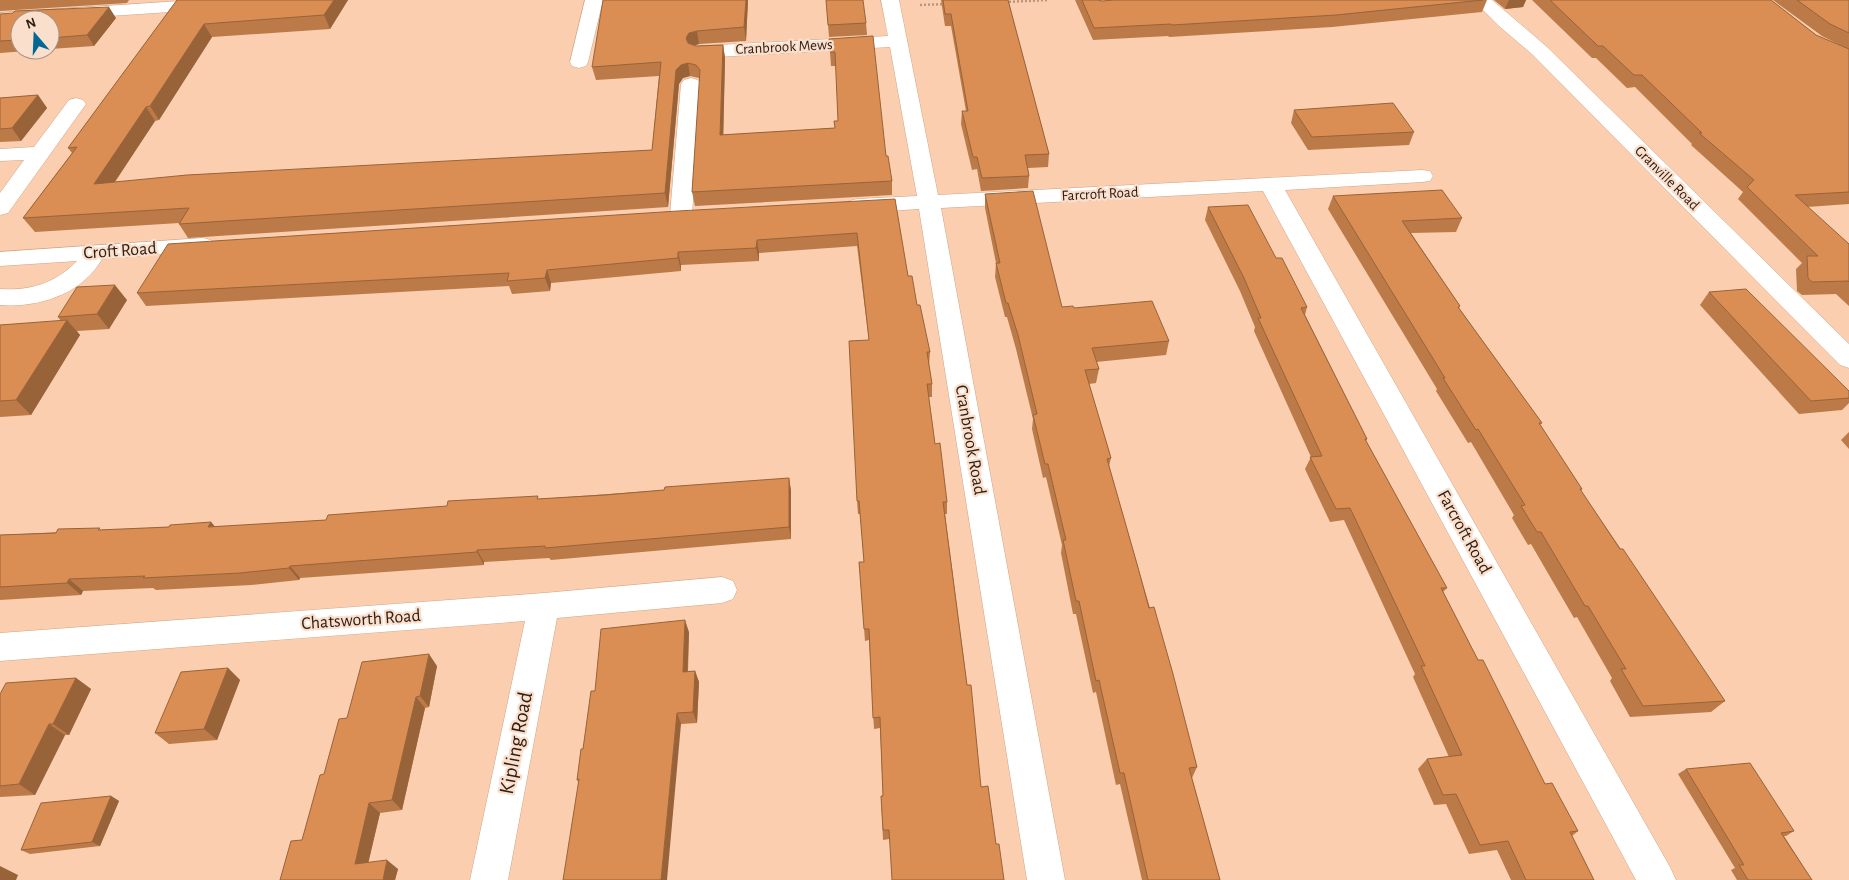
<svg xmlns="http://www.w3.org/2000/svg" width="1849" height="880" font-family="'Alegreya Sans',sans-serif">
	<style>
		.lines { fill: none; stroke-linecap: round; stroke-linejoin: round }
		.minor-casing { stroke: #cfa688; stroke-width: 1 }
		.path { stroke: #b9967d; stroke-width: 2.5; stroke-dasharray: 2 2; stroke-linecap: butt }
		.minor { fill: #fff; fill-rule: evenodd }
		.wall { fill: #bb7a47 }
		.shaded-wall { fill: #99633a }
		.building { fill: #da8e53; stroke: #99633a }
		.labels { text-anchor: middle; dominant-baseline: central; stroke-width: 4.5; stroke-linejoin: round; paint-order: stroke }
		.far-street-label { font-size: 15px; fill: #302014; stroke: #fadfcd }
		.street-label { font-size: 18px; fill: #302014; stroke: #fadfcd }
		.near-street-label { font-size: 21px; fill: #302014; stroke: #fadfcd }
	</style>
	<rect width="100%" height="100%" fill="#faceaf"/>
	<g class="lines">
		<defs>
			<path id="minor" d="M195 0H284L281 4 275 5 50 20H20V22L0 23V13Z
				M585 0H603L588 62 586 66 579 68 572 66 570 62Z
				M881 0H899L938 195 1422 170 1430 171 1433 176 1430 181 1422 182 1285 190 1670 867 1676 880H1636L1263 191 941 208 1065 880H1027L919 209 857 213 849 211 846 206 849 201 857 199 917 196 890 47 699 58 692 56 690 52 692 48 699 46 888 36Z
				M1473 0H1492L1547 47 1849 344V368L1840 365 1533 55 1499 26Z
				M691 78 698 80 701 84 692 215 689 220 681 222 673 220 670 215 681 84 684 80Z
				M76 98 83 100 86 104 8 213 0 215V193L24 160 0 161V149L34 147 69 100Z
				M203 238 211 240 214 245 211 250 102 259C82 294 39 308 0 305V289C30 291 56 283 77 261L0 266V252Z
				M722 577 733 581 737 590 733 599 722 603 557 618 508 880H470L525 621 0 661V633L544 593Z"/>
		</defs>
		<use href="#minor" class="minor-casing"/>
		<path class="path" d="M1005 2 1049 0
			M920 5 946 4"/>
		<use href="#minor" class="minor"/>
	</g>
	<path class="wall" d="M0 0H129L127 3 0 11Z
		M177 0H348L330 29 212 37 159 120 155 121 115 182 652 150 659 76 596 80 592 67 748 0 746 41 699 44 694 46H696L723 45 725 58 723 135 835 128 838 121 836 66H831L829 39 886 156 892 181V195L695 206 692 192 700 80 699 78 690 76 683 78 679 84 668 207 188 238 179 224V223L35 232 23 218 72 153 68 148Z
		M826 0 866 23 867 35 829 37Z
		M941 0H1008L1049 154 1048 167 1028 168 1029 176 1028 188 981 191 977 169 972 170 961 124 962 111H966L951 26H945Z
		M1075 0H1098L1102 1 1114 0H1487L1482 12 1332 27 1169 37 1168 36 1093 40Z
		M1494 0H1526L1523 7 1505 9Z
		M1532 0H1771L1816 35 1844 47 1822 36 1773 0H1849V204L1807 207 1849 244V306L1836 294 1802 295 1797 291 1796 269 1802 263 1738 199 1743 192 1691 145 1692 144 1635 87 1627 88 1596 58H1592Z
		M0 14 116 18 94 46 50 49V20H20V50H40L0 53Z
		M38 95 47 108 21 141 0 142V98Z
		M1294 110 1414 132 1409 145 1308 150 1291 123Z
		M985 194 1062 307 1074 308 1169 341 1166 355 1096 362 1099 369 1096 383 1089 384 1111 458 1109 466 1137 564 1197 767 1192 778 1220 880H1142L1120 784 1116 785 1096 692 1093 693 1076 614H1073L1061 553 1062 545 1046 477 1043 478 1032 429 1033 419 1016 349 1007 317H1005L995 277 996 263 985 208Z
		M1333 196 1462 218 1456 232 1411 233 1460 306 1459 308 1542 423 1540 425 1582 489 1581 491 1725 701 1711 712 1630 717 1610 681 1612 678 1577 617 1574 618 1531 544 1528 545 1512 518 1514 515 1471 442 1468 443 1436 391 1437 389 1328 209Z
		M895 199 908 276 917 305 930 352 929 365 932 384V397H928L935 444 947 502V514H945L967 685 981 787 1004 880 889 839 883 840 881 796H883L880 728 874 729 869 640 865 641 859 562H864L860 514H858L857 501 869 340 857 246 759 253V261L681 265V271L551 283 550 291 512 294 509 286 146 306 137 293Z
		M1208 207 1276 258 1307 307 1305 315 1367 439 1366 441 1447 588 1443 592 1478 660 1545 784 1578 831 1572 836 1594 880H1511L1497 850 1469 854 1446 804 1434 805 1418 769 1427 759 1449 757 1413 677 1415 674 1344 520 1330 522 1305 469 1311 457 1254 331 1255 327 1240 291 1205 220Z
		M1709 292 1849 391V403L1842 410 1799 414 1700 305Z
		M127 300 109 329 77 331 80 335 31 415 0 417V325L61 321 58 317Z
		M1849 432V449L1841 440Z
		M789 478 791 491V539L551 560 549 558 484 562V565L300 578 299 580 251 585 156 590 153 588 83 591 81 595 0 600V535L169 527 211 522 215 527 326 520 539 499 664 490Z
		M689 632 688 672 695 671 699 682 697 723 681 724 579 783 577 780 595 691Z
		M437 666 429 707 425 708 402 810 380 813 368 862 398 869 395 880 302 840 324 774Z
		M228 668 240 680 217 740 169 744 155 733Z
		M76 678 91 689 69 735H65L35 795 0 797V694Z
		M1686 769 1794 831 1786 836H1784L1812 880H1737L1731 870 1735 868 1678 774Z
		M111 796 119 801 100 846 30 854 21 850Z"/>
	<path class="shaded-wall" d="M334 0H348L330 29 324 15Z
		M746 0H748L746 41 744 27Z
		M1509 0H1526L1523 7 1505 9Z
		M109 7 116 18 94 46 87 35Z
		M204 24 212 37 159 120 150 106Z
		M697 31 699 44 691 46 688 51 686 38 689 33Z
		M723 45 725 58 723 149 720 135Z
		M688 63 690 76 683 78 679 84 668 207 665 193 676 70 681 65Z
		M38 95 47 108 21 141 12 128Z
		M146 107 155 121 104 198 94 184Z
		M757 240 759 253V261L756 248Z
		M678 252 681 265V271L678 258Z
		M547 270 551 283 550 291 545 278Z
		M115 285 127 300 109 329 97 314Z
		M67 320 80 335 31 415 16 400Z
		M789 478 791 491V539L789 527Z
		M211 522 222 535 208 527Z
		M477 550 484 562V565L477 552Z
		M290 566 300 578 299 580 289 568Z
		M69 579 83 591 81 595 67 583Z
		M685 620 689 632 687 683 683 672Z
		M429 654 437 666 429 707 420 696Z
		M228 668 240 680 217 740 204 729Z
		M695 671 699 682 697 723 693 712Z
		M76 678 91 689 69 735 53 724Z
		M416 697 425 708 402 810 392 800Z
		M677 713 681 724 667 880H661Z
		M49 724 65 735 35 795 19 784Z
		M111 796 119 801 100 846 92 842Z
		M369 803 380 813 366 873 355 864Z
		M387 860 398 869 395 880H383Z
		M0 866 18 875 16 880H0Z"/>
	<path class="building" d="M177 0H334L324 15 204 24 150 106 146 107 94 184 187 175 652 150 661 62 592 67 603 0H746L744 27 697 31 689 33 686 38 688 43 696 46 723 45 720 135 835 128 834 121H838L835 52H830L829 39 873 36 886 156H888L892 181 692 192 700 70 696 65 688 63 681 65 676 70 665 193 179 224 189 208 23 218 77 147 68 148Z
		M826 0H863L866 23 828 25Z
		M943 0H1008L1049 154 1025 155 1029 176 982 178 977 157H973L962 111H968L951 14H945Z
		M1082 0H1098L1102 1 1114 0H1483L1336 15 1172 25 1171 24 1094 28Z
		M1550 0H1771L1816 35 1849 49V192L1795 195 1849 244V282L1848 281 1812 282 1808 278 1807 256H1818L1747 187 1754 180 1699 133H1702L1642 75H1634L1603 46H1598Z
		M1797 0H1849V33L1830 24Z
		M109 7 87 35 50 38V20H20V40L0 41V14L13 13 15 11Z
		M38 95 12 128 0 129V98Z
		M1393 103 1414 132 1312 137 1294 110Z
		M1442 190 1462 218 1402 221 1460 306 1458 307 1542 423H1539L1582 489H1580L1620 549H1623L1725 701 1643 706 1621 669H1626L1588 606H1585L1541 532H1537L1521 506 1525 505 1478 429 1476 430 1443 378H1445L1333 196Z
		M1033 191 1062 307 1073 306 1074 308 1152 301 1169 341 1092 348 1099 369 1085 370 1111 458 1107 459 1137 564 1149 608 1154 607 1173 674 1197 767 1189 768 1220 880H1148L1124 773H1120L1099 680 1096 681 1079 601H1076L1063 540H1066L1048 464H1045L1033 415 1037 414 1018 335 1008 303H1006L996 263H1000L985 194Z
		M895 199 908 276H912L917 305H920L930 352H927L932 384H927L935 444 940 443 947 502H943L967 685H971L981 787 988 786 996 844H999L1004 880H892L889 830H883L881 796H883L880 717 873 718 869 629H864L859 562H864L859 501H857L849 341 869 340 857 233 757 240 756 248 678 252V258L547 270 545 278 507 281 509 273 137 293 168 244 678 211Z
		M1248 205 1276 258H1282L1307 307 1301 308 1367 439H1365L1447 588H1441L1478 660H1483L1545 784 1552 783 1578 831 1570 832 1594 880H1526L1508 841 1480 845 1456 794 1443 795 1427 759 1462 755 1421 666H1425L1350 508 1336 509 1310 457 1322 456 1258 318H1261L1244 278 1208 207Z
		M115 285 97 314 58 317 77 287Z
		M1746 289 1849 391V398L1811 401 1709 292Z
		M67 320 16 400 0 401V325Z
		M789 478V527L545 548V546L477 550V552L290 566 289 568 240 573 143 578 145 576 69 579 67 583 0 587V535L56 533 58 529 100 528 98 530 169 527 170 525 211 522 208 527 326 520 328 515 447 506 448 501 538 496 537 499 605 495 664 490 665 487Z
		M685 620 683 672 695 671 693 712 677 713 661 880H563L579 779 577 780 581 749H583L591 691H595L601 629Z
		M429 654 420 696 416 697 392 800 369 803 355 864 387 860 383 880H280L291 841 302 840 320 775 324 774 339 719 347 718 362 662Z
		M228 668 204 729 155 733 181 672Z
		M76 678 53 724H49L19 784 0 786V694L6 683Z
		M1750 763 1794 831 1781 833 1812 880H1748L1739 865H1744L1686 769Z
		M111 796 92 842 21 850 41 803Z"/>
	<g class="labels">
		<g class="far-street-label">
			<text transform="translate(784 47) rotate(-3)">Cranbrook Mews</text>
			<text transform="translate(1667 178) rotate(45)">Granville Road</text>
			<text transform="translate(1100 194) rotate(-3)">Farcroft Road</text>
		</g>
		<g class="street-label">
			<text transform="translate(120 251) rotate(-4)">Croft Road</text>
			<text transform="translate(970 440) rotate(80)">Cranbrook Road</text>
			<text transform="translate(1464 532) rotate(61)">Farcroft Road</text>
			<text transform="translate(361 620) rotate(-4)">Chatsworth Road</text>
		</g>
		<g class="near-street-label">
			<text transform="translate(516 743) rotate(-79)">Kipling Road</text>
		</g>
	</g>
	<g transform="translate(35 35) rotate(341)"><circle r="24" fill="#fadfcd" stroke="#a99383"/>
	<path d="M0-4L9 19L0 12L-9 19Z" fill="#006895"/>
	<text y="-8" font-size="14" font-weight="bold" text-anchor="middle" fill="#302014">N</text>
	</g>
</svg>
